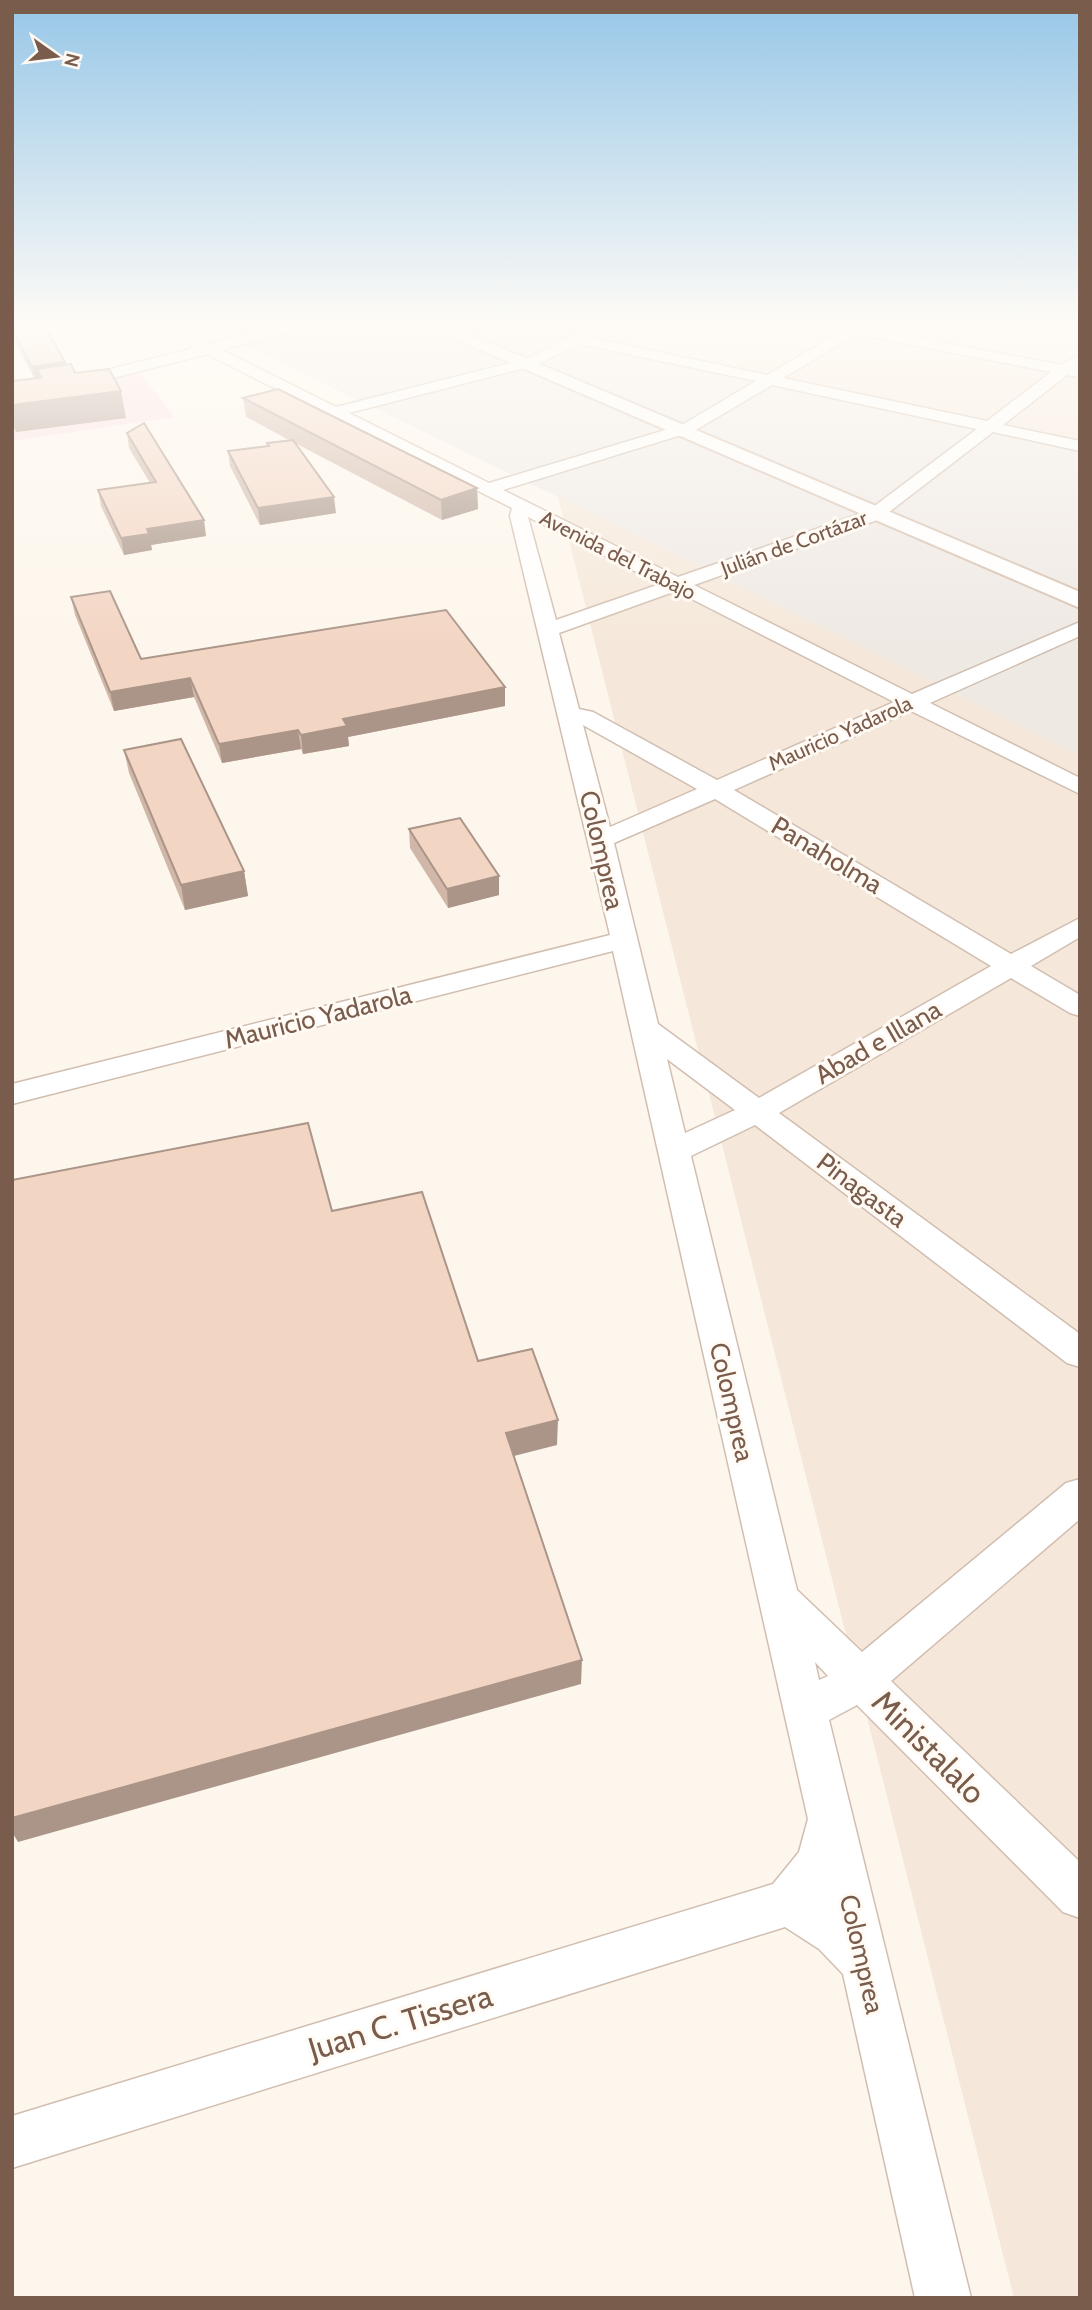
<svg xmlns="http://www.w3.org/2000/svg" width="1092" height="2310" font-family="Cabin,sans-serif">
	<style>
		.residential { fill: #f5e8da }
		.industrial { fill: #efe9e4 }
		.medical { fill: #fbdfe3 }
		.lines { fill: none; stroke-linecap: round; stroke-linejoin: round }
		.minor-casing { stroke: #d1beb0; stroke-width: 3 }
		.secondary-casing { stroke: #d6c0b0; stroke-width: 4 }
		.minor { fill: #fff; fill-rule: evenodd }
		.secondary { fill: #fff; fill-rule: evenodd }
		.wall { fill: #d1b7a8 }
		.shaded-wall { fill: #aa9588 }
		.building { fill: #f3d5c3; stroke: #aa9588; stroke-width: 2 }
		.labels { text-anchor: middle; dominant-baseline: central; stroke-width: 6; stroke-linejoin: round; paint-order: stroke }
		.far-street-label { font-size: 21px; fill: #7a5c4d; stroke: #fffaf3 }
		.street-label { font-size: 26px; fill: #7a5c4d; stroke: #fffaf3 }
		.near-street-label { font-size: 32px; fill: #7a5c4d; stroke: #fffaf3 }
	</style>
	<rect width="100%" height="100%" fill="#fdf6ec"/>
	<path class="residential" d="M624 323H1080V440L596 338Z
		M558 497 1080 755V2298H1014Z"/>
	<path class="industrial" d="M199 323H624L597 338 1080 440V755L558 497Z"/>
	<path class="medical" d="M138 370 174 417 12 441V395Z"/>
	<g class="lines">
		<defs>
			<path id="minor" d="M150 323H169L210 344 291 323H317L222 350 336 407 526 359 599 323H618L592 338 767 375 842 331 814 323H873L868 328 1061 365 1080 354V365L1076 368 1080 369V377L1067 375 1003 425 1080 441V451L993 432 880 519 694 585 912 694 1080 622V636L930 703 1080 778V794L911 711 734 790 1011 954 1080 918V937L1031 966 1080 995V1016L1070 1013 1011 978 779 1113 1080 1334V1367L1067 1363 755 1125 691 1156 797 1590 862 1652 1066 1483 1080 1479V1519L891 1681 1080 1862V1918L1063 1912 857 1705 829 1720 971 2298H915L843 1974 819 1949 785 1927 12 2168V2116L773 1884 799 1852 808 1819 613 951 12 1104V1084L610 935 510 516 512 508 207 354 70 389 12 397V387L70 379 195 348ZM857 334 1051 372 987 421 783 378ZM580 344 756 381 682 425 489 483 349 413 536 365ZM772 385 977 429 868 511 678 577 503 490 694 431ZM528 517 660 584 556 620ZM676 591 894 702 717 780 593 712 579 709 559 633ZM583 725 697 789 610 827ZM715 799 991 966 759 1098 658 1024 614 843ZM667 1059 735 1110 685 1133ZM815 1662 828 1676 819 1680Z"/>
			<path id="secondary" d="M418 323H442L1080 592V608Z"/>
		</defs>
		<use href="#minor" class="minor-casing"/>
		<use href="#secondary" class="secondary-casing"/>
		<use href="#minor" class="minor"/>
		<use href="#secondary" class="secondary"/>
	</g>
	<path class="wall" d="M12 323 75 373 126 418 16 432 12 424V381L34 378 12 336Z
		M243 398 477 488 478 509 442 520 295 443 336 513 260 525 230 466 228 451 268 446 267 443 289 440 246 417Z
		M127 433 206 536 151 545 152 550 124 555 101 506 98 490 150 483 129 448Z
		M71 597 141 659 505 706 348 737 349 746 303 754 301 749 222 763 194 697 114 711 75 615Z
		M124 750 244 871 248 896 185 910 129 773Z
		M409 829 499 895 448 908 410 848Z"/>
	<path class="shaded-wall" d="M65 362 68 377 41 378 37 369 39 381H35L32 367Z
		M121 391 126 418 16 432 12 416V405Z
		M477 488 478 509 442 520 441 500Z
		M334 497 336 513 260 525 258 508Z
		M204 520 206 536 151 545 152 550 124 555 121 538 147 529Z
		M190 678 194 697 114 711 110 692Z
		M505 687V706L348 737 349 746 303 754 301 735 343 719Z
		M298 730 301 749 222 763 219 744Z
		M244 871 248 896 185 910 181 885Z
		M499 876V895L448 908 447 889Z
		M558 1420 557 1445 506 1458V1433Z
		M582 1660 581 1684 18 1842 12 1832V1818Z"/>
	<path class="building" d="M12 323H43L65 362 32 367 12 329Z
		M71 364 75 373 109 369 121 391 12 405V381L41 378 37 369Z
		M278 389 477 488 441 500 243 398Z
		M144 423 204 520 147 529 149 534 121 538 98 490 156 482 127 433Z
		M293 440 334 497 258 508 228 451 269 446 267 443Z
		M110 591 141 659 446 610 505 687 343 719 347 726 301 735 298 730 219 744 190 678 110 692 71 597Z
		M181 739 244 871 181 885 124 750Z
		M460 818 499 876 447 889 409 829Z
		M308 1123 332 1211 422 1192 478 1361 532 1349 558 1420 506 1433 582 1660 12 1818V1180Z"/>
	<linearGradient id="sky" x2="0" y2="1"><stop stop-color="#97c7e8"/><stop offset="0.5" stop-color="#fefbf6"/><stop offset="1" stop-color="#fefbf6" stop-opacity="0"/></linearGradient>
	<rect width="1092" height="647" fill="url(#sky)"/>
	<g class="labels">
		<g class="far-street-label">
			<text transform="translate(794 543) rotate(-20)">Julián de Cortázar</text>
			<text transform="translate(618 555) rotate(27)">Avenida del Trabajo</text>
			<text transform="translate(840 733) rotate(-24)">Mauricio Yadarola</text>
		</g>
		<g class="street-label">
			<text transform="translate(602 850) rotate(77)">Colomprea</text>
			<text transform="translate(827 855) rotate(31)">Panaholma</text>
			<text transform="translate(318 1017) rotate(-14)">Mauricio Yadarola</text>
			<text transform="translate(878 1042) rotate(-30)">Abad e Illana</text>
			<text transform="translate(862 1190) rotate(37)">Pinagasta</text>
			<text transform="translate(732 1402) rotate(77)">Colomprea</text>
			<text transform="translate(862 1954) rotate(77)">Colomprea</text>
		</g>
		<g class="near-street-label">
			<text transform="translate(929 1747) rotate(45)">Ministalalo</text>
			<text transform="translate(400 2022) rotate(-17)">Juan C. Tissera</text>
		</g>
	</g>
	<rect width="1092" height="2310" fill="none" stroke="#7a5c4d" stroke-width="28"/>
	<g transform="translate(56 56) rotate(104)" stroke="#fffaf3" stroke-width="5" paint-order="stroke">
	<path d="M0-5L12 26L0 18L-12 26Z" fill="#7a5c4d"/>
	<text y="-10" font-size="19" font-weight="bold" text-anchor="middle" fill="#7a5c4d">N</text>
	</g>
</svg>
